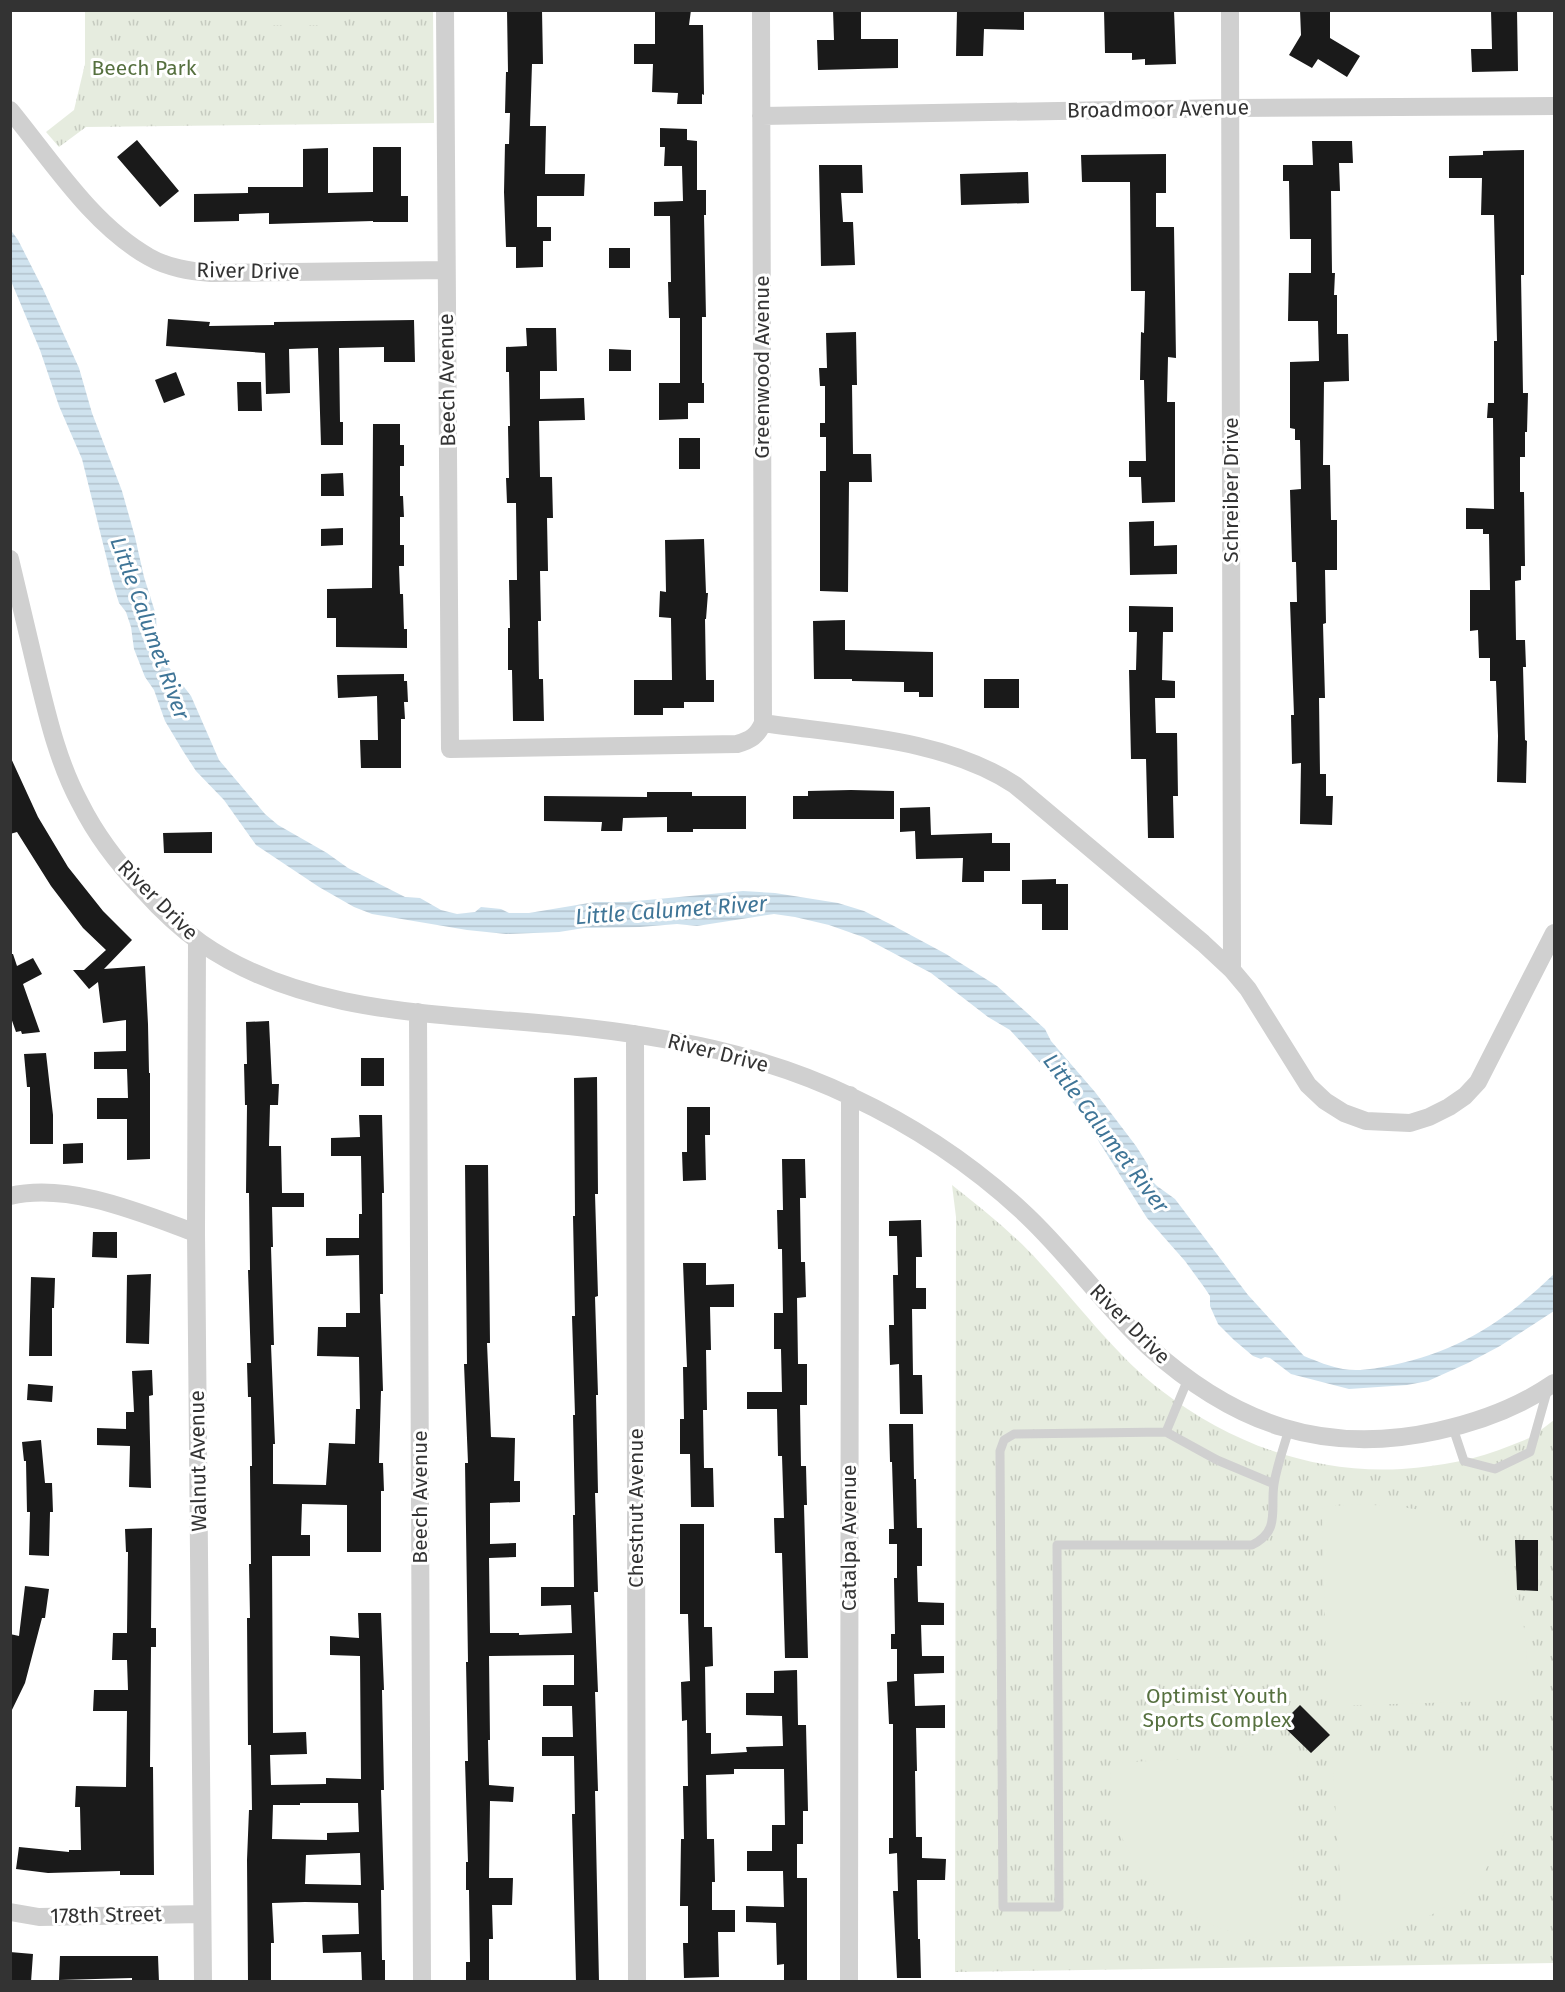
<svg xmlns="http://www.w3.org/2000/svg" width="1565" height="1992" font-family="'Fira Sans',sans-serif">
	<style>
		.grass { fill: url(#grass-tufts) }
		.pitch { fill: #e6ecdf }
		.water { fill: url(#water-rules) }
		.building { fill: #1a1a1a; fill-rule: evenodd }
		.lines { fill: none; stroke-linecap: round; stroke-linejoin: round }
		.service { stroke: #d0d0d0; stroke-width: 9 }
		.minor { stroke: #d0d0d0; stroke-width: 18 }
		.labels { text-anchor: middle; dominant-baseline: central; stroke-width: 6; stroke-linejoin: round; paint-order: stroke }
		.park-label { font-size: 21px; fill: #56703f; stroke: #fff }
		.street-label { font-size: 21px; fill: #333; stroke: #fff }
		.water-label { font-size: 22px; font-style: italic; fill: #3f7597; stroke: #fff }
	</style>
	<defs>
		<pattern id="grass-tufts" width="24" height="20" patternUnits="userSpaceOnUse" patternTransform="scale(1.5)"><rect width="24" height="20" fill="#e6ecdf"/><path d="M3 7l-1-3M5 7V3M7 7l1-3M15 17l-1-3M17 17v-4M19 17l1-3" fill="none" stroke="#c6cbc0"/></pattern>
		<pattern id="water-rules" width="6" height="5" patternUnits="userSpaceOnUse" patternTransform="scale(1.5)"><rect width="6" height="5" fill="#cfe2ee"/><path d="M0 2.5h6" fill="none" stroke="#b2c2cd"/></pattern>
	</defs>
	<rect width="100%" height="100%" fill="#fff"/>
	<path class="grass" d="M85 11H433L434 123 86 127 59 147 46 132 74 110 85 64Z
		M952 1185C982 1209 1013 1233 1040 1263 1078 1304 1117 1357 1162 1391 1231 1444 1314 1474 1402 1469 1442 1466 1475 1460 1512 1445 1519 1442 1526 1440 1533 1436 1540 1431 1547 1425 1554 1420V1963L955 1972 956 1217Z"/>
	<path class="pitch" d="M183 11H214V20H183Z
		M228 11H258V20H228Z
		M272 11H334V25H272Z
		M1358 1504C1383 1506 1410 1506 1435 1514 1484 1531 1513 1573 1523 1622 1528 1647 1527 1674 1529 1700L1327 1706 1322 1507Z
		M1298 1753 1290 1941C1221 1941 1148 1902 1121 1835 1112 1812 1110 1787 1110 1763Z
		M1332 1756H1518C1512 1823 1500 1877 1437 1912 1405 1929 1380 1936 1344 1938Z"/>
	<path class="water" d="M10 229 18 240 43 289 79 368 92 413 122 491 135 537 144 577 156 615 157 637 161 657 191 696 219 760 265 814 278 825 327 853 348 868 405 897 420 898 441 910 457 914 475 912 481 907 501 909 509 913H529L595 902H626L743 891 775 893 838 903 864 911 892 925 946 954 997 986 1045 1029 1051 1041 1095 1092 1136 1146 1148 1165 1149 1178 1157 1186 1175 1199 1248 1295 1304 1356C1316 1361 1331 1367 1343 1369 1359 1372 1378 1368 1393 1365 1460 1351 1506 1320 1554 1274V1311L1500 1346 1468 1363 1428 1381 1407 1385 1349 1389 1291 1374 1270 1358 1265 1357 1261 1359 1253 1356 1234 1340 1218 1324 1210 1306V1296L1204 1287 1185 1261 1147 1218 1079 1110 1043 1066 1010 1030 988 1017 931 973 863 937 829 925 795 917 774 914 697 926 677 924 640 927 584 928 559 932 506 934 467 930 372 914 354 907 319 887 256 845 224 800 196 771 183 751 165 721 154 690 145 677 134 649 131 627 126 612 119 603 112 580 82 459 59 406 40 350 11 281Z"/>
	<path class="building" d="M507 10H542L543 64H532L530 126H546L545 174H585L584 196H537V227H551V241H543V267L516 268V247H506L504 192 505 144H509L510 113H505L506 72H508Z
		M655 10H691L689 25H703L704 95 702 94V104H677L678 93 652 92 653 64H634V44H655Z
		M833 10H861V39H898V68L818 70 817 40H834Z
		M957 10H1024V30L984 29 983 56H956Z
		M1104 10H1174L1176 64 1145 65V59L1132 60V53H1105Z
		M1300 10H1330V38L1360 56 1347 77 1318 59 1312 68 1289 55 1301 35Z
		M1491 10H1517L1518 71 1472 72 1471 49H1492Z
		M660 128 687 129V140L697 141V190H706V215H704L706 317H702V383H704V403H688V419L659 420V383H680V318H669L668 282H671L670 216H654V202L683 201 682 166H664L665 147H660Z
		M137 140 179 191 160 207 117 157Z
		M1312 141H1352L1353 163H1339L1340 191H1331L1332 273H1335L1334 295H1337V334H1348L1349 381 1324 382 1323 465H1330L1331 520H1337V570H1325L1326 623 1323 624 1325 698H1319L1320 774H1326V796H1333L1332 825 1300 824 1301 763 1292 764 1291 715H1294L1290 602H1297L1296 562H1292L1290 490 1301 489 1300 440H1295V429L1290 428V362L1319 361 1318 321H1288L1289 273H1311V239H1290L1289 181H1283V165H1313Z
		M373 147H401V196H408V222H373V221L269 224V213L239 214V221L194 222V194L248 193V187H303V149L328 148V193L373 192Z
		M1524 150V275H1521L1523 393H1528L1527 432H1525V457H1520V492H1524L1525 566H1521V580L1515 581 1516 640H1525L1526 667H1523L1525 740 1527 741 1526 783 1497 782 1498 736 1496 681H1490V658H1479L1478 630 1470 631V590H1490L1489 534H1483V529H1466V508L1494 509 1493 418H1487L1488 403H1494V341H1497L1494 215H1481L1482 178H1449V156L1483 155V151Z
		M1166 154V193H1156V227H1174L1176 358 1168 357 1167 402H1175V502L1142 503 1141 477H1129V461H1146L1144 380H1140L1141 332 1144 333 1145 291H1131L1130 182H1082L1081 155Z
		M819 165H862L863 193H841L843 222H853L855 265 821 266Z
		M1028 172 1029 203 961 205 960 174Z
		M609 248H630V268H609Z
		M168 319 210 322 209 326 274 325V322L414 320 415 362H384V347L339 348 340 422H343V445H321L318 348 289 349 290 393 266 394 265 353 166 346Z
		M526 328H556L557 371H540V399L584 398 585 420 539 421 540 477H552L553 518H547L548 571H540L541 621H538L539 679H543L544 721H513L512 670H508V628H510L509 580H517L516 503H507L506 478H509L508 426H510L509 372H506V347L527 346Z
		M856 332 857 385H852L853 454H871L872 482H849L848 592 820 591V471H826V437H820V423H825V386H820L819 368H827L826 333Z
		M609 349 631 350V371H609Z
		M176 372 185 395 164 403 155 380Z
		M237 382H261L262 411H238Z
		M373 424H400V445H404V466H400V496H403L404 517H400V545H404V566H399L400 594H403L404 629H407V648L336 647V618H327V589L372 588Z
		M679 438H700V469H679Z
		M343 473 344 496H321V474Z
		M1154 521V546L1177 545V574L1130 575 1129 522Z
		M343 528V545L321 546V529Z
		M704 539 706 593H708L706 619H705L706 680H714V702H684V708H663V715H634V680H672L671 618 659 617 660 591 666 592 665 540Z
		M1129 606 1173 607V632H1163L1162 680 1175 681V698H1155L1156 733H1177L1178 796H1173L1174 838H1148L1146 759H1131L1129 670H1136L1137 632H1129Z
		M845 620V650L933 652V697H919V692H904V682L852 681V679H814L813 621Z
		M404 674V681H407L408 702H404L405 719H401V768H361L360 740H378L377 696 338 698 337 675Z
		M984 679H1019V708H984Z
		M10 756 38 817 68 867 103 911 132 940 104 969 145 966 148 1024 149 1073H150V1159L127 1160V1119H97V1098H128L127 1069H94V1052L126 1051V1020L103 1023 98 982 89 989 73 970H84L106 950 83 928 51 886 17 832 10 834Z
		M851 790 894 791V819H793V796H808V791Z
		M647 792H692V796H746V829H693V832H667V817L623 818 622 831H601L602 822 544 821V796L647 797Z
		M930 807 931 835 992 833V843H1010V871H984V882H962L963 858 916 859 915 831 900 832V808Z
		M212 832V853H164L163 833Z
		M1056 879V884H1068V930H1042V904H1022V880Z
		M10 954H13L17 966 33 958 42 974 23 984 40 1032 22 1034 21 1031 16 1032 10 1015Z
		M269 1021 272 1084H279L278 1105H270L269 1146H281L282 1193H304V1207H272L273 1247H271L274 1345H271L275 1444H273V1484L326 1485 329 1443 355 1444 356 1409H360L359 1357 317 1356 318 1327H346V1313H360L359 1255 326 1256V1238H359V1214H362L361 1156H331V1138L360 1137 359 1115H382L384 1193H382L383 1294H380L383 1391H381L379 1463H383L384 1491H381V1552H347V1505L302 1504 301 1535H310V1556H272L273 1733 306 1732 307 1754 270 1755 271 1785 326 1784V1778L361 1779 360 1656 330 1655V1636L359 1638 358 1613H381L384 1690H382L384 1790H381L384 1890H381L382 1960H385V1982H362L361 1952 323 1953 322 1935 359 1934 358 1903 305 1902 272 1903 274 1943H271V1982H248L247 1860 249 1810H252L251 1745H248L247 1618H250L249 1564H251L250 1466H252L251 1397H248L247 1363H251L248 1270H250L249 1193H246L247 1105H245L244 1064H247L246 1022ZM300 1803H358L359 1832 327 1833V1840L272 1839 273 1805H300ZM360 1853 361 1885 305 1884 306 1855Z
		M46 1053 53 1115V1144H30V1087H27L24 1054Z
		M361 1058H384V1086H361Z
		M597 1077 598 1194H595L598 1296 595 1297 598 1395H596L598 1493H595L598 1592H594L598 1692H595L598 1791H595L599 1982H576L572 1814H575L574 1756H542V1737H573L572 1706H543V1685H574V1655L489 1656 490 1740H488L489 1785 514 1787 513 1802 490 1801 489 1878H513L512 1905H492L493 1939H489V1982H466V1962H470L469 1890H466V1862H468L465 1761H468L466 1662H468L465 1463H468L464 1364H467L465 1165H488L490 1343H487L491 1437 515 1438 514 1481H520V1502L490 1503V1544L516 1543V1557L489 1558 490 1633H519V1635L572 1633 571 1605 541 1606V1587H574L573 1515H575L573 1415H575L572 1316H575L573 1216H575L574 1078Z
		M687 1107H710V1135H705L706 1180 683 1181 682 1152H687Z
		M83 1143V1163L63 1164V1144Z
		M782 1159H805L806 1198H800L801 1262H805L806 1297 797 1298 798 1364H807V1405H800L801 1466H806L807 1505H804L808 1658H785L782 1553H775L774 1518H784L782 1456H778L777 1409H747V1392H782L781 1349H774V1313H783L782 1249H778L777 1210H783Z
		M921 1220 922 1257H916V1288H926V1309H912L913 1375H922L923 1414H900L899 1364 890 1365 889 1325H894L893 1275H898L897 1236H889V1221Z
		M93 1232H117V1258L92 1257Z
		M683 1263H706V1285L734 1284V1307H710L711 1350H706L707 1410H703L704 1468H713L714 1507H691L690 1454H680V1419H684L683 1367H687Z
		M151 1274 149 1344 126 1343 127 1275Z
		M31 1277 55 1278 54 1308H52V1356H29Z
		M152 1370 153 1395 149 1396 151 1488 129 1487 130 1446 97 1445V1428L126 1429V1412H134L132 1371Z
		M28 1384 53 1386 52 1402 27 1400Z
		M889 1424H913L914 1479H916L917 1528H922V1566H917L918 1602 944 1603V1625H921L922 1656H944V1673L914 1674 915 1706 945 1705V1728H916L917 1771H915L916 1837H922V1858L946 1859 945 1880H917L918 1939H920L921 1978H897L893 1891H898L897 1853 889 1854V1838H893V1724H889L887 1682 897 1681V1649H891V1634H895L894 1578H897V1544H889V1529H894L892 1462H890Z
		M41 1440 45 1483H52L53 1512H50L49 1556 29 1555 30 1512H27L26 1461H24L22 1442Z
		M680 1524H704V1627H712L713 1666 705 1667 706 1733H711V1754L747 1752 746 1747 783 1746 782 1716 746 1715V1693H774V1671L797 1670 798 1725H806L808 1811H803V1844H797V1878H807V1982H784V1964L777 1965 776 1923 746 1922V1906L784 1907 783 1871H747V1851H772V1825H785L784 1769H734V1774L706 1775 707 1839H714L715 1882H712V1910H735V1932H718L719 1977 684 1978 683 1943H688V1906H680L681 1839H684L683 1786H688L687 1720 682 1721 681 1682 690 1681 688 1614H680Z
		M152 1528 151 1628H156V1647H151L150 1767H153L154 1875H120V1871L48 1873 16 1869 19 1847 69 1852V1850H81L80 1807H75L76 1786 126 1787 127 1711H93L94 1690H128L127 1660H112L113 1633H127L128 1552H126L125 1529Z
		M1515 1540H1538V1591L1517 1590Z
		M25 1586 49 1589 45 1618H42L25 1683 10 1714V1634L19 1636Z
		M1300 1705 1330 1735 1311 1753 1281 1724Z
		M10 1952 33 1954 31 1982H10Z
		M60 1956H158L159 1982H132V1978L59 1980Z"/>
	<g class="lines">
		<path class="service" d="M1188 1379 1166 1432 1014 1434 1004 1440 1000 1451 1003 1907H1059L1057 1545H1252C1281 1531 1270 1509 1274 1484 1277 1465 1284 1447 1289 1429
			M1453 1428 1464 1461 1495 1469 1530 1452 1548 1388
			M1166 1432 1217 1460 1274 1484"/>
		<path class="minor" d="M445 10 450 749 737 744C751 740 757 736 763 723 846 735 944 738 1015 785L1203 943 1232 970 1248 989 1308 1085 1325 1101 1344 1113 1366 1121 1410 1123 1429 1117 1449 1107 1465 1096 1478 1082 1554 933
			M761 10 763 723
			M1230 10 1232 970
			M10 110C51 160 92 225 149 257 168 268 190 271 211 273L446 270
			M761 116 1229 108 1554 106
			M10 559C19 597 28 635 37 673 48 718 58 762 80 803 96 835 118 864 143 890 160 909 180 928 201 943 307 1017 445 1013 569 1026 665 1036 764 1054 852 1097 914 1126 972 1165 1022 1211 1068 1253 1104 1306 1149 1347 1234 1424 1324 1456 1437 1431 1479 1422 1519 1407 1554 1383
			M197 940 196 1233 203 1982
			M418 1012 422 1982
			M635 1034 637 1982
			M10 1196C69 1182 141 1213 196 1233
			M10 1912 39 1917 202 1914
			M849 1982 850 1095"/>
	</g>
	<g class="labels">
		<g class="park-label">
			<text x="144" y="68">Beech Park</text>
			<text x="1217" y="1696">Optimist Youth<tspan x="1217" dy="24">Sports Complex</tspan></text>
		</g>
		<g class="street-label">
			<text transform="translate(1158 109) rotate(-1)">Broadmoor Avenue</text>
			<text transform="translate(248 271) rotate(1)">River Drive</text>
			<text transform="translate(762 367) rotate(-90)">Greenwood Avenue</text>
			<text transform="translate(447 380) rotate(-91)">Beech Avenue</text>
			<text transform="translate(1231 490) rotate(-90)">Schreiber Drive</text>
			<text transform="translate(158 900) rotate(45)">River Drive</text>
			<text transform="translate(718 1053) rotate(14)">River Drive</text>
			<text transform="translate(1130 1324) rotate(45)">River Drive</text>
			<text transform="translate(198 1461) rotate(-91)">Walnut Avenue</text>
			<text transform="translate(420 1497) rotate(-90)">Beech Avenue</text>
			<text transform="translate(636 1508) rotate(-90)">Chestnut Avenue</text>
			<text transform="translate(849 1538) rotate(-90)">Catalpa Avenue</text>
			<text transform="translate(106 1915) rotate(-1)">178th Street</text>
		</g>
		<g class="water-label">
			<text transform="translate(150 628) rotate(70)">Little Calumet River</text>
			<text transform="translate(671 910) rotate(-4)">Little Calumet River</text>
			<text transform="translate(1106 1133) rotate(53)">Little Calumet River</text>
		</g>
	</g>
	<rect width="1565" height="1992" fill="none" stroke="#333333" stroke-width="24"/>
</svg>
